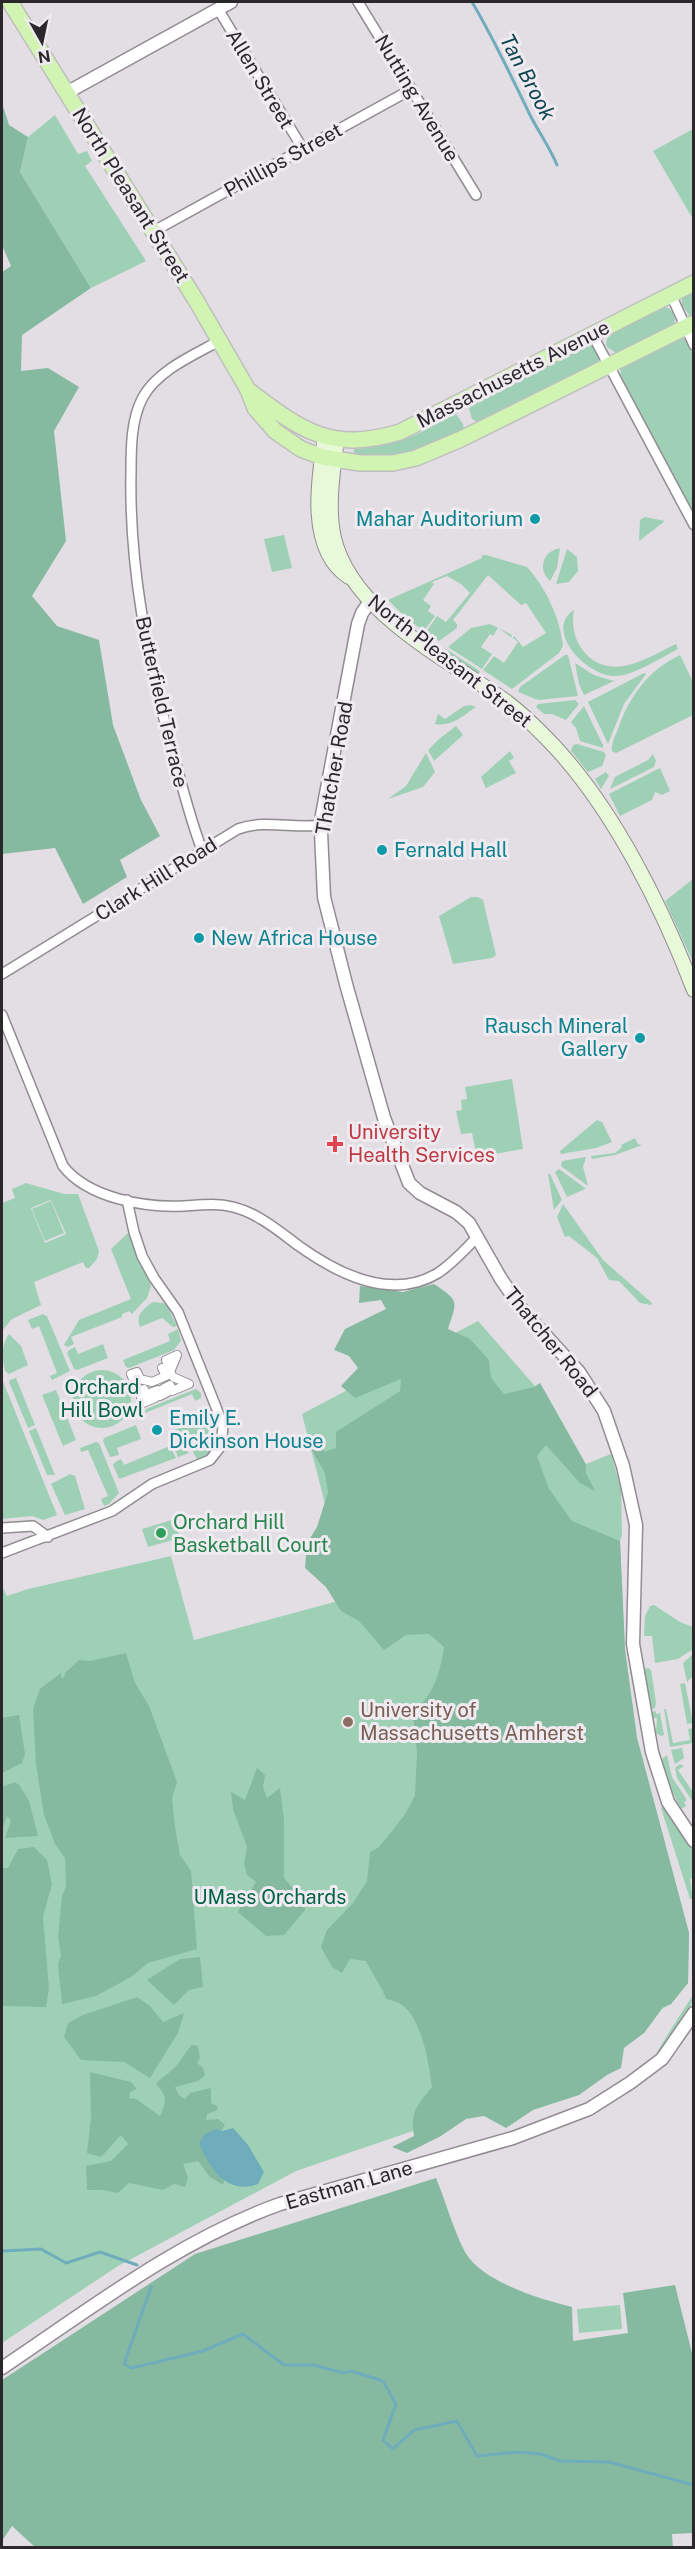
<svg xmlns="http://www.w3.org/2000/svg" width="695" height="2549" font-family="'Public Sans',sans-serif">
	<style>
		.green { fill: #9ed0b6; fill-rule: evenodd }
		.forest { fill: #86baa0 }
		.water { fill: #6facbc }
		.lines { fill: none; stroke-linecap: round; stroke-linejoin: round }
		.stream { stroke: #6facbc; stroke-width: 3 }
		.pedestrian-casing { stroke: #918c91; stroke-width: 10 }
		.minor-casing { stroke: #918c91; stroke-width: 12 }
		.tertiary-casing { stroke: #918c91; stroke-width: 15 }
		.secondary-casing { stroke: #918c91; stroke-width: 16 }
		.primary-casing { stroke: #bfbebf; stroke-width: 18 }
		.pedestrian { stroke: #fff; stroke-width: 8 }
		.minor { stroke: #fff; stroke-width: 9 }
		.tertiary { stroke: #fff; stroke-width: 12 }
		.secondary { stroke: #e8f9d9; stroke-width: 14 }
		.primary { stroke: #d2f4b3; stroke-width: 15 }
		.culture-dot { fill: #0f9aa8; stroke: #f0ebf1; stroke-width: 2 }
		.health-dot { fill: #e0444e; stroke: #f0ebf1; stroke-width: 2 }
		.leisure-dot { fill: #2e9e5b; stroke: #f0ebf1; stroke-width: 2 }
		.education-dot { fill: #8d6e63; stroke: #f0ebf1; stroke-width: 2 }
		.labels { text-anchor: middle; dominant-baseline: central; stroke-width: 6; stroke-linejoin: round; paint-order: stroke }
		.street-label { font-size: 20px; fill: #2a282a; stroke: #f0ebf1 }
		.culture-label { font-size: 20px; fill: #0d838f; stroke: #f0ebf1; text-anchor: start }
		.health-label { font-size: 20px; fill: #be3a42; stroke: #f0ebf1; text-anchor: start }
		.park-label { font-size: 20px; fill: #006444; stroke: #f0ebf1 }
		.leisure-label { font-size: 20px; fill: #27864d; stroke: #f0ebf1; text-anchor: start }
		.education-label { font-size: 20px; fill: #785e54; stroke: #f0ebf1; text-anchor: start }
		.water-label { font-size: 21px; font-style: italic; fill: #0e4551; stroke: #f0ebf1 }
	</style>
	<rect width="100%" height="100%" fill="#e3dee4"/>
	<path class="green" d="M55 115 78 154 87 151 92 161 85 166 146 261 91 288 20 172 28 137Z
		M693 129V219L653 151Z
		M693 290V316H690L682 305V298Z
		M663 306C674 309 678 319 672 327L616 353 607 347 606 342 609 333Z
		M680 337 686 340 694 356 693 516 620 374 622 366Z
		M589 344C596 347 600 357 598 364L479 423 472 419 468 405Z
		M454 411 463 424 464 429C422 455 402 457 354 457V449C383 448 415 438 439 422 446 418 446 414 454 411Z
		M645 517 665 521 639 541 640 520Z
		M284 535 292 568 272 572 264 539Z
		M560 548 557 568 550 581C537 569 543 551 560 548Z
		M567 549 577 557 578 571 569 582 556 584Z
		M482 555H486L527 567C546 588 560 618 563 646L559 653 512 689 483 670 494 656 504 663 518 642 513 638 514 636 523 647 546 633 526 603 521 605 488 575 453 620 457 624V628L439 641 426 632 437 616 446 622 470 593 461 584 447 576 432 582 434 584 423 600 431 606 428 611 435 616 424 631 407 619 388 600 482 558Z
		M574 610C568 640 589 672 624 666 641 663 659 652 676 644L678 649C662 657 632 677 614 676 584 675 544 629 574 610Z
		M490 624 512 635 511 637 498 628 493 636 490 634 481 647 492 654 482 669 448 647 471 628Z
		M446 649 480 671 478 675 444 651Z
		M565 655H568L578 696 538 700 518 692 520 687Z
		M680 655 693 682V715L616 753 612 751C611 744 615 736 618 729 629 697 648 670 680 655Z
		M575 663 594 675 614 681 584 695 579 684Z
		M644 673 646 674 624 704 608 744 588 702Z
		M575 700 579 704 566 720 552 714H544L536 707 538 704Z
		M471 705 476 707C463 716 451 727 435 724L438 714 445 719 464 706Z
		M584 706 603 745V748L580 741 576 728 571 722Z
		M456 726 463 735 434 761 428 750 439 739Z
		M577 744 604 752 606 755 602 766 588 772 571 751 573 745Z
		M510 751 514 758 509 761 516 773 486 788 481 777Z
		M426 753 435 772 423 787 388 799 406 786Z
		M653 754 656 761 654 767 610 789 615 777 648 760Z
		M660 768 670 791 662 795 655 792 652 800 620 816 609 794Z
		M606 772 609 776 601 789 595 779Z
		M693 879V962L665 901Z
		M471 897H478L483 900 496 955 492 958 453 964 439 916Z
		M512 1079 523 1149 477 1157 472 1133 461 1134 456 1111 462 1110 461 1100 467 1099 465 1087Z
		M597 1120 602 1122 612 1142 596 1148 561 1154 560 1151Z
		M635 1138 638 1144 642 1145 615 1155 592 1159 591 1156 615 1153 622 1147 621 1145Z
		M586 1157 583 1167 588 1186 561 1166 562 1161Z
		M559 1169 585 1188V1189L567 1197 555 1172Z
		M548 1174H550L562 1200 554 1210Z
		M26 1183 64 1194H78L99 1251 97 1259 89 1268H86L83 1262 34 1282 41 1305 12 1319 2 1331V1203L15 1198 12 1189ZM51 1200 66 1234 45 1243 31 1208Z
		M51 1201 64 1233 45 1241 32 1209Z
		M563 1204 603 1260 652 1303 651 1305 640 1303 619 1281 609 1280 597 1258 569 1236 565 1237 557 1217Z
		M128 1233 151 1286 147 1298 132 1314 129 1311 122 1314V1317L71 1337 74 1344 68 1347 64 1345 79 1320 131 1299 111 1249Z
		M153 1302 163 1303 171 1308 169 1310 177 1326 173 1327 162 1318 140 1327C135 1315 144 1308 153 1302Z
		M43 1314 47 1316 70 1371 52 1380 50 1376 57 1373 39 1326 32 1329 28 1320Z
		M478 1321 535 1386 540 1383 586 1464 611 1454 621 1489 622 1534 620 1541 625 1650 637 1738 689 1933 688 1983 671 2004 662 2009 644 2033 442 2121 296 2171 118 2266 2 2343V1586L7 1596 28 1589 171 1556 194 1640 349 1598 302 1414Z
		M178 1329 181 1341 174 1350 129 1368 126 1367 123 1360 170 1341 168 1334Z
		M9 1334 21 1346 28 1365 9 1374 5 1371C2 1357 1 1346 9 1334Z
		M103 1344 108 1358 77 1370 74 1369 67 1353 69 1350 75 1347 78 1354Z
		M73 1399a29 29 0 1 1 58 0a29 29 0 1 1-58 0Z
		M31 1372 16 1378 35 1425 28 1428 9 1382 10 1380Z
		M2 1379 57 1515 43 1520 32 1516 2 1519Z
		M196 1389 201 1393V1398L195 1401 192 1394 145 1413 146 1409Z
		M56 1390 76 1440 63 1446 42 1395Z
		M211 1414C217 1433 220 1452 198 1461L191 1448 172 1431 191 1424 190 1421Z
		M136 1425 141 1439 117 1448 119 1455 110 1457 103 1441 104 1438Z
		M36 1428 55 1475H47L29 1431Z
		M170 1437 189 1453 178 1457Z
		M96 1442 99 1443 119 1493 109 1504 104 1506 101 1499 108 1496 88 1450 81 1452 80 1448Z
		M170 1446 176 1458 119 1479 113 1465 115 1462 121 1459 124 1465Z
		M70 1474 75 1476 85 1509 65 1515 51 1484Z
		M175 1519 180 1538 148 1547 142 1529Z
		M654 1605 680 1622 693 1627V1649L678 1659 655 1663 652 1636H644L645 1616 650 1606Z
		M693 1654V1676L687 1682 683 1663Z
		M648 1668 651 1670 656 1702 655 1708 652 1709 645 1675 641 1670Z
		M685 1683 693 1723 687 1724 680 1684Z
		M664 1709H666L673 1743 690 1740 688 1729 693 1728V1743L670 1747Z
		M656 1711V1714L660 1713 664 1735 661 1736 656 1733 657 1718H653L652 1712Z
		M682 1748 684 1758 675 1764 671 1750Z
		M667 1755 672 1777 687 1800 684 1802 686 1806 681 1809 668 1783 662 1759Z
		M680 1764 684 1766 678 1770 693 1792V1802L677 1778 675 1768Z
		M664 1806 677 1828 693 1848V1878L690 1879 693 1899H690L661 1808Z
		M693 1995C693 2010 667 2045 656 2055 656 2052 688 2003 693 1995Z
		M620 2305 622 2329 579 2333 577 2309Z"/>
	<path class="forest" d="M2 103 9 125 28 137 20 172 91 288 22 335 21 371 48 368 79 387 54 431 66 541 32 596 57 626 99 640 113 725 141 800 160 836 120 860 127 877 83 904 55 848 2 854V272L11 266 2 245Z
		M434 1284C460 1301 457 1301 448 1329L470 1339 489 1360 491 1378 504 1394 535 1387 540 1383 586 1465V1473L595 1491 580 1483 546 1445 537 1456 549 1489 572 1521 620 1541 625 1650 637 1738 689 1933 688 1983 671 2004 663 2007 644 2033 624 2048 621 2068 607 2075 579 2095 533 2110 506 2128 484 2116 466 2119 441 2136 407 2153 392 2147 414 2136C410 2112 417 2105 432 2087 429 2065 422 2015 399 2003 395 2001 390 2000 386 1999 384 1991 371 1971 366 1961L350 1959 342 1973 332 1967 321 1947 327 1930 353 1903 367 1881 370 1852 379 1847 404 1816 415 1796 417 1753 412 1706 419 1707C436 1689 440 1671 444 1647L429 1634 406 1635 384 1650 359 1621 341 1611 326 1587 305 1568 307 1543 317 1527 328 1492 325 1473 306 1440 320 1434 324 1452 336 1448V1432L400 1391 401 1379 355 1398 341 1386 358 1368 349 1356 334 1350 345 1329 386 1309 381 1300 359 1303 360 1286 403 1292Z
		M126 1653 135 1683 149 1706 177 1782 172 1798 175 1827 180 1855 191 1871 197 1949 148 1963 131 1977 96 1996 62 2004 58 1964 61 1955 58 1937 62 1896 66 1886 65 1858 55 1844 44 1815 36 1764 33 1709 40 1689 61 1673V1677L64 1678 65 1673 79 1660 90 1661Z
		M19 1715 25 1754 22 1763 2 1773V1718Z
		M257 1768 265 1775 263 1787 267 1798 280 1788 284 1820V1878L305 1902V1910L284 1935 266 1936 238 1912C244 1897 249 1895 256 1882L247 1875 244 1864 247 1847 233 1809 231 1792 245 1800Z
		M15 1782 20 1786 29 1801 38 1836 5 1838 11 1821 7 1816 2 1830V1787Z
		M34 1847 47 1860 52 1884 43 1917 49 1989 46 2007 2 2006V1868H8L18 1849Z
		M200 1957 203 1987 189 1990 174 2005 147 1980 180 1959Z
		M137 1997 150 2006 163 2022 184 2013 178 2033 150 2078 124 2062 81 2060 64 2037 68 2023 83 2015Z
		M192 2045 198 2046 200 2058 197 2063 203 2068 205 2075 198 2081 175 2087 179 2095 185 2099 190 2093 211 2088V2103L217 2106 218 2110 207 2114 206 2120 218 2119 225 2125 205 2157 224 2181 223 2185 210 2177 198 2161 183 2164 188 2178 185 2187 174 2184 163 2190 129 2183 118 2193 103 2190H87L86 2166 111 2161 128 2144 121 2135 101 2157 87 2153 91 2118 90 2072 131 2082 137 2089 130 2092 129 2098 136 2099 160 2116C167 2101 167 2096 156 2084 162 2077 170 2073 176 2066 182 2059 185 2052 192 2045Z
		M436 2178C446 2202 453 2229 465 2252 482 2282 540 2299 572 2307L573 2341 628 2333 623 2293 675 2285 693 2357V2533L672 2534 673 2548H36L12 2526 2 2541V2380L195 2254Z"/>
	<path class="water" d="M233 2128 248 2145 264 2172 258 2184C227 2195 210 2170 199 2143L205 2134 216 2129 222 2131Z"/>
	<g class="lines">
		<path class="stream" d="M472 2C494 39 512 78 531 117 540 134 550 148 557 165
			M2 2251 41 2249 66 2263 100 2252 137 2265
			M151 2287 124 2364 132 2368 203 2351 243 2334 284 2365H314L343 2373 351 2371 383 2381 396 2404 383 2440 393 2449 414 2430 457 2421 477 2456 519 2452 540 2454 560 2461 609 2462 694 2485"/>
		<defs>
			<path id="pedestrian" d="M177 1355 170 1372 173 1377 189 1384 172 1391 170 1385 164 1388 166 1393 160 1396 158 1390 152 1392 155 1398 143 1403 141 1397 147 1395 144 1389 138 1391 131 1374 137 1372 140 1379 152 1382 166 1376 162 1368 168 1366 166 1360Z"/>
			<path id="minor" d="M358 2 476 195
				M218 9 303 149
				M154 231 412 89
				M671 295 694 345
				M592 334 694 525
				M202 850C189 816 181 781 171 746 147 656 129 566 131 472 131 448 131 419 143 397 158 370 194 355 219 341
				M2 974 238 829C265 819 293 829 322 825
				M2 1015 63 1166C88 1198 145 1208 184 1206 201 1205 217 1203 233 1207 258 1213 280 1232 299 1246 338 1274 392 1301 438 1273 453 1263 466 1249 478 1236
				M2 1528 33 1526 48 1537
				M2 1553 112 1511 152 1484 210 1460 221 1446 223 1426 216 1407 178 1312 154 1278 142 1256 134 1232 127 1200"/>
			<path id="tertiary" d="M68 92 231 2
				M371 600 362 613 358 624 322 815 321 832 324 897 346 984 384 1118 409 1183 420 1193 456 1212 469 1223 501 1279 524 1312 579 1372 604 1411 623 1466 636 1525 633 1644 652 1752 668 1802 694 1841
				M2 2368C90 2309 179 2240 280 2204L513 2138 589 2109 630 2083 662 2059 694 2013"/>
			<path id="secondary" d="M325 437C318 480 307 550 349 577
				M337 439C333 470 327 508 334 538 352 614 450 660 508 703 525 716 540 731 555 747 615 812 662 907 694 990"/>
			<path id="primary" d="M10 2 197 302 248 390 255 408 275 431 301 449 322 457 360 463H393L416 458 461 439 694 323
				M248 390C301 430 330 453 400 432L694 283"/>
		</defs>
		<use href="#pedestrian" class="pedestrian-casing"/>
		<use href="#minor" class="minor-casing"/>
		<use href="#tertiary" class="tertiary-casing"/>
		<use href="#secondary" class="secondary-casing"/>
		<use href="#primary" class="primary-casing"/>
		<use href="#pedestrian" class="pedestrian"/>
		<use href="#minor" class="minor"/>
		<use href="#tertiary" class="tertiary"/>
		<use href="#secondary" class="secondary"/>
		<use href="#primary" class="primary"/>
	</g>
	<g class="culture-dot">
		<circle cx="535" cy="519" r="6"/>
		<circle cx="382" cy="850" r="6"/>
		<circle cx="199" cy="938" r="6"/>
		<circle cx="640" cy="1038" r="6"/>
		<circle cx="157" cy="1430" r="6"/>
	</g>
	<path class="health-dot" d="M332 1135h6v6h6v6h-6v6h-6v-6h-6v-6h6z"/>
	<circle class="leisure-dot" cx="161" cy="1533" r="6"/>
	<circle class="education-dot" cx="348" cy="1722" r="6"/>
	<g class="labels">
		<g class="street-label">
			<text transform="translate(260 79) rotate(59)">Allen Street</text>
			<text transform="translate(417 98) rotate(59)">Nutting Avenue</text>
			<text transform="translate(283 160) rotate(-29)">Phillips Street</text>
			<text transform="translate(131 195) rotate(58)">North Pleasant Street</text>
			<text transform="translate(513 374) rotate(-27)">Massachusetts Avenue</text>
			<text transform="translate(450 661) rotate(38)">North Pleasant Street</text>
			<text transform="translate(162 702) rotate(77)">Butterfield Terrace</text>
			<text transform="translate(334 768) rotate(-80)">Thatcher Road</text>
			<text transform="translate(156 879) rotate(-32)">Clark Hill Road</text>
			<text transform="translate(551 1342) rotate(51)">Thatcher Road</text>
			<text transform="translate(349 2185) rotate(-16)">Eastman Lane</text>
		</g>
		<g class="culture-label">
			<text x="523" y="519" text-anchor="end">Mahar Auditorium</text>
			<text x="394" y="850">Fernald Hall</text>
			<text x="211" y="938">New Africa House</text>
			<text x="628" y="1026" text-anchor="end">Rausch Mineral<tspan x="628" dy="23">Gallery</tspan></text>
			<text x="169" y="1418">Emily E.<tspan x="169" dy="23">Dickinson House</tspan></text>
		</g>
		<g class="health-label">
			<text x="348" y="1132">University<tspan x="348" dy="23">Health Services</tspan></text>
		</g>
		<g class="park-label">
			<text x="102" y="1387">Orchard<tspan x="102" dy="23">Hill Bowl</tspan></text>
			<text x="270" y="1897">UMass Orchards</text>
		</g>
		<g class="leisure-label">
			<text x="173" y="1522">Orchard Hill<tspan x="173" dy="23">Basketball Court</tspan></text>
		</g>
		<g class="education-label">
			<text x="360" y="1710">University of<tspan x="360" dy="23">Massachusetts Amherst</tspan></text>
		</g>
		<g class="water-label">
			<text transform="translate(528 77) rotate(62)">Tan Brook</text>
		</g>
	</g>
	<rect width="695" height="2549" fill="none" stroke="#2a282a" stroke-width="6"/>
	<g transform="translate(42 42) rotate(171)" stroke="#f0ebf1" stroke-width="4.5" paint-order="stroke">
	<path d="M0-4.5L10 22L0 15L-10 22Z" fill="#2a282a"/>
	<text y="-9" font-size="16" font-weight="bold" text-anchor="middle" fill="#2a282a">N</text>
	</g>
</svg>
